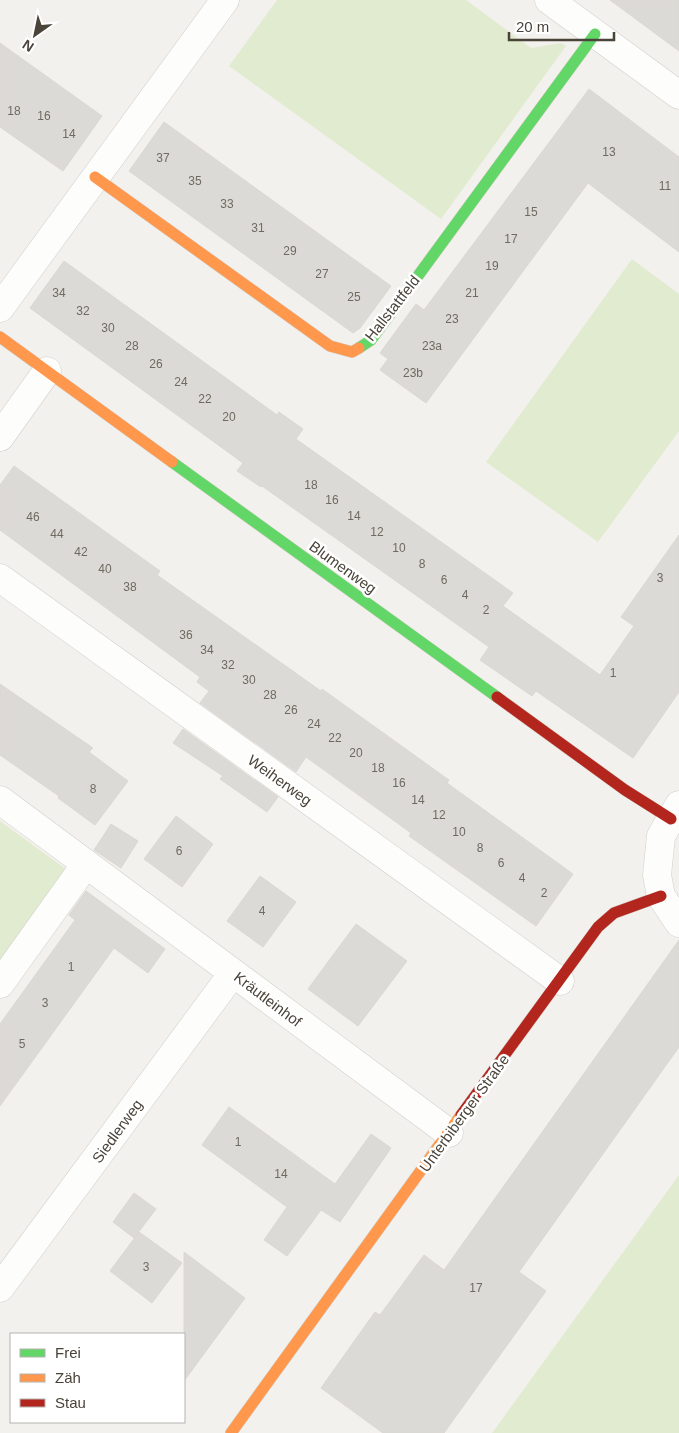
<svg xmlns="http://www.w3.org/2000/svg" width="679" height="1433" font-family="Arial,sans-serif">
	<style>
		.green { fill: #e0ebcf }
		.building { fill: #dcdad6; stroke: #dbd8d3 }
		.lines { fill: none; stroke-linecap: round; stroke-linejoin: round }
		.street-casing { stroke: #d1cfcb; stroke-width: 29 }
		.fast-casing { stroke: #d2cec5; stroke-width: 12 }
		.slow-casing { stroke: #d2cec5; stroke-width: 12 }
		.jam-casing { stroke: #d2cec5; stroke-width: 12 }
		.street { stroke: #fdfdfc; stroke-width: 28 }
		.fast { stroke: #63d668; stroke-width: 11 }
		.slow { stroke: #ff974d; stroke-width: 11 }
		.jam { stroke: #b3261e; stroke-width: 11 }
		.labels { text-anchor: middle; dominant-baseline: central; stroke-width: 5; stroke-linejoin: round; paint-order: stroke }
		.number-label { font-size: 12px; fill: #6e6a61 }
		.street-label { font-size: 15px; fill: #494339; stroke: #fff }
	</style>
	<rect width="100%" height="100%" fill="#f3f1ed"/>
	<path class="green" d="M277 0H466L531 48 561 43 566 46 441 219 229 66Z
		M632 259 679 294V431L598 542 486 462Z
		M0 821 67 870 0 961Z
		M679 1175V1433H492Z"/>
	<path class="building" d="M610 0H679V51Z
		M0 43 102 116 63 171 0 127Z
		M589 89 679 157V252L588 183 426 403 380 370 388 359 380 353 416 304 424 310Z
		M164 122 391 286 360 328 353 333 129 171Z
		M64 261 277 415 279 412 303 429 296 439 513 593 503 606 600 675 634 626 621 617 679 535V692L633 758 536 691 532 696 480 660 489 647 262 486 261 487 237 471 243 463 30 308Z
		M14 466 160 571 157 575 321 691 322 689 449 780 447 783 573 874 536 926 409 836 411 833 306 757 296 772 200 703 209 691 197 682 200 677 0 530V485Z
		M0 684 93 748 89 752 128 781 95 825 58 798 59 796 0 755Z
		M183 729 278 797 267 812 220 779 223 776 173 743Z
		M176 816 213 844 182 887 144 859Z
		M111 824 138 841 121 868 94 850Z
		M260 876 296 902 263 947 227 921Z
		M86 891 165 949 148 973 114 948 0 1106V1024L75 920 69 915Z
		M356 924 407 961 358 1026 308 989Z
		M679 940V1047L519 1272 546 1291 444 1433H383L321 1388 375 1312 380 1315 424 1255 444 1270Z
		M229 1107 335 1184 371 1134 391 1148 340 1222 321 1210 287 1256 264 1240 287 1207 202 1145Z
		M134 1193 156 1209 134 1238 113 1222Z
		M139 1232 182 1263 152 1303 110 1271Z
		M184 1252 245 1298 184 1381Z"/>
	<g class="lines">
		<defs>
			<path id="street" d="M549 0 679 95
				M0 308 225 0
				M0 437 47 371
				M0 578 560 981
				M0 800 449 1133
				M679 805 661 836 657 875 661 896 679 923
				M0 984 86 864
				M0 1288 233 973"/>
			<path id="fast" d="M359 348 371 340 595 34
				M172 462 497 697"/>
			<path id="slow" d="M95 177 330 346 352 352 359 348
				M0 337 172 462
				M231 1433 461 1115"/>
			<path id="jam" d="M497 697 625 790 671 819
				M461 1115 598 927 614 913 661 896"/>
		</defs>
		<use href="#street" class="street-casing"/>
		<use href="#fast" class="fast-casing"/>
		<use href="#slow" class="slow-casing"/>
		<use href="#jam" class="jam-casing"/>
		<use href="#street" class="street"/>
		<use href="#fast" class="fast"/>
		<use href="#slow" class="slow"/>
		<use href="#jam" class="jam"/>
	</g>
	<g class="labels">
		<g class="number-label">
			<text x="14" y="111">18</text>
			<text x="44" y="116">16</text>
			<text x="69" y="134">14</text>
			<text x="609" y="152">13</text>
			<text x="163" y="158">37</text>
			<text x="195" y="181">35</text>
			<text x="665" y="186">11</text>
			<text x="227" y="204">33</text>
			<text x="531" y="212">15</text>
			<text x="258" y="228">31</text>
			<text x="511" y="239">17</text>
			<text x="290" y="251">29</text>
			<text x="492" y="266">19</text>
			<text x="322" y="274">27</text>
			<text x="59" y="293">34</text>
			<text x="472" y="293">21</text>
			<text x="354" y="297">25</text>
			<text x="83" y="311">32</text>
			<text x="452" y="319">23</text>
			<text x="108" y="328">30</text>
			<text x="132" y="346">28</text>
			<text x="432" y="346">23a</text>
			<text x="156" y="364">26</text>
			<text x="413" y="373">23b</text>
			<text x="181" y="382">24</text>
			<text x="205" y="399">22</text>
			<text x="229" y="417">20</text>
			<text x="311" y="485">18</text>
			<text x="332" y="500">16</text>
			<text x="354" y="516">14</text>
			<text x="33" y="517">46</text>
			<text x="377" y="532">12</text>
			<text x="57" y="534">44</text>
			<text x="399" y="548">10</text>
			<text x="81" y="552">42</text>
			<text x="422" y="564">8</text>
			<text x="105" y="569">40</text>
			<text x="660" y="578">3</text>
			<text x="444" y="580">6</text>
			<text x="130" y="587">38</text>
			<text x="465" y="595">4</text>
			<text x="486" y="610">2</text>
			<text x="186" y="635">36</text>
			<text x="207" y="650">34</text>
			<text x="228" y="665">32</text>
			<text x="613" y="673">1</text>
			<text x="249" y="680">30</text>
			<text x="270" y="695">28</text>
			<text x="291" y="710">26</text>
			<text x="314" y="724">24</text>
			<text x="335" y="738">22</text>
			<text x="356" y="753">20</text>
			<text x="378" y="768">18</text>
			<text x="399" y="783">16</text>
			<text x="93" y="789">8</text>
			<text x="418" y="800">14</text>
			<text x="439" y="815">12</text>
			<text x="459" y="832">10</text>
			<text x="480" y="848">8</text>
			<text x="179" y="851">6</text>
			<text x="501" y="863">6</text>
			<text x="522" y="878">4</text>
			<text x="544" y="893">2</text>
			<text x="262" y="911">4</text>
			<text x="71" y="967">1</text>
			<text x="45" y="1003">3</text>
			<text x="22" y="1044">5</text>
			<text x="238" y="1142">1</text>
			<text x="281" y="1174">14</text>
			<text x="146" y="1267">3</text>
			<text x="476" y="1288">17</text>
		</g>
		<g class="street-label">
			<text transform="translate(392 308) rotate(-52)">Hallstattfeld</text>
			<text transform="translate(343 567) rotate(36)">Blumenweg</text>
			<text transform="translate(280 780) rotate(36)">Weiherweg</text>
			<text transform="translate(268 999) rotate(37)">Kräutleinhof</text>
			<text transform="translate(464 1113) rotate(-54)">Unterbiberger Straße</text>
			<text transform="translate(117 1131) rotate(-54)">Siedlerweg</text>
		</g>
	</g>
	<rect x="10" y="1333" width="175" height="90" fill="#ffffff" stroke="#b6b4b0"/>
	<rect x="20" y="1349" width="25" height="8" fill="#63d668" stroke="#b6b4b0"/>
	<text x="55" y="1358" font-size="15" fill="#494339">Frei</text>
	<rect x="20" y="1374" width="25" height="8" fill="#ff974d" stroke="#b6b4b0"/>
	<text x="55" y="1383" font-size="15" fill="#494339">Zäh</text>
	<rect x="20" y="1399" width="25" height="8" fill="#b3261e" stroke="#b6b4b0"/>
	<text x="55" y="1408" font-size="15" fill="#494339">Stau</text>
	<g transform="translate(35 35) rotate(213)" stroke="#ffffff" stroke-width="4" paint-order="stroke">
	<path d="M0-4L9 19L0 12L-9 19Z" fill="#494339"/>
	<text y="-8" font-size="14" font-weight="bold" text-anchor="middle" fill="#494339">N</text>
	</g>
	<path d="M509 32v8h105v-8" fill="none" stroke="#494339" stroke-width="2.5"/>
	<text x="516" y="32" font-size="15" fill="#494339" stroke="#ffffff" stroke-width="4" paint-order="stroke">20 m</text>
</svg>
